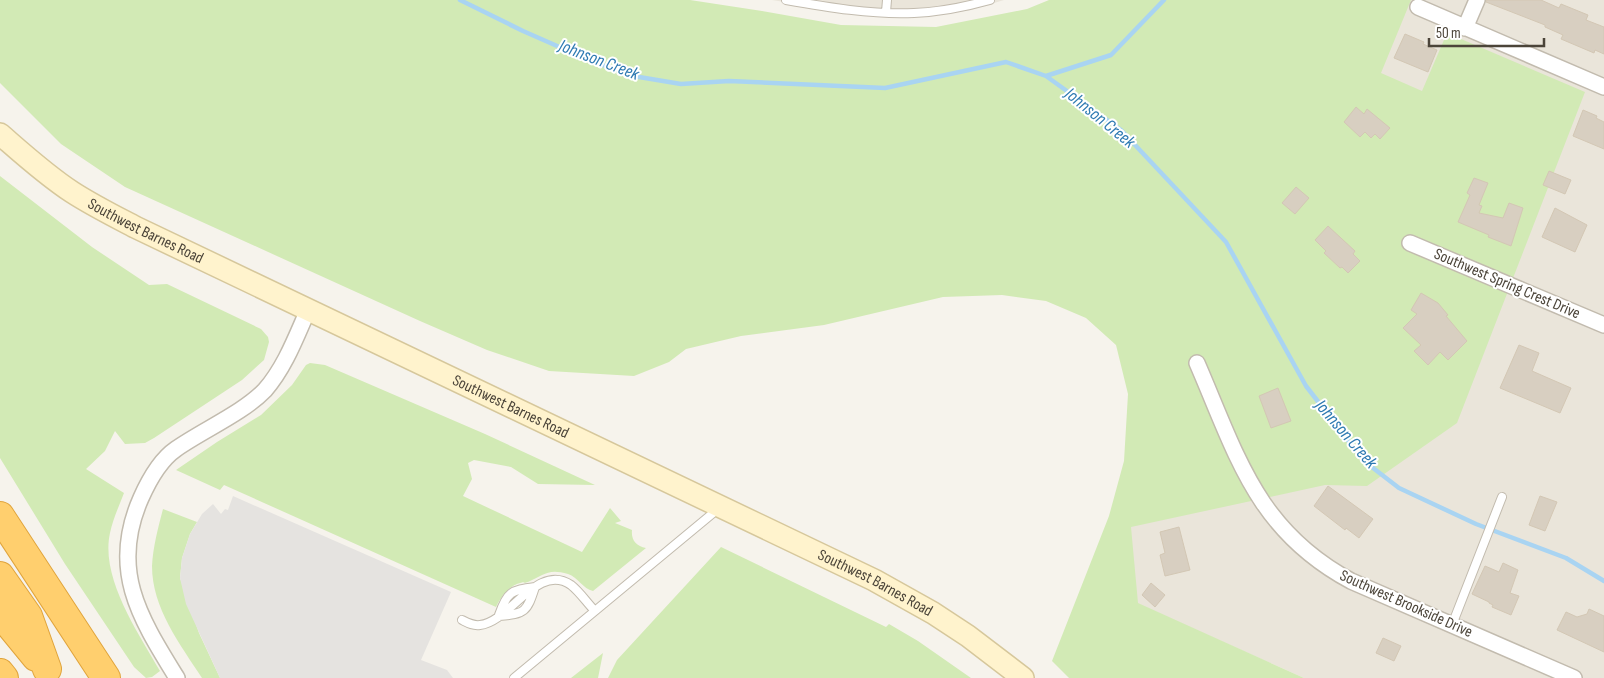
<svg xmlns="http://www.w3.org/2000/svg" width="1604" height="678" font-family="'Sofia Sans Condensed',sans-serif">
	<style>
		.residential { fill: #eae5da }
		.green { fill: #d2eab5 }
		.parking { fill: #e5e3e0 }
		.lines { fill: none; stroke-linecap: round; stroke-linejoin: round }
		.stream { stroke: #a9d4f2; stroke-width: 4.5 }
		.building { fill: #d8cfc1; stroke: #d3c7b4 }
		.lane-casing { stroke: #c2bbae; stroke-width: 10 }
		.street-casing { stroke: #c2bbae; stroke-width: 18 }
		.secondary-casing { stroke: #d6c79b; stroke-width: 24 }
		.highway-casing { stroke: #e0a43c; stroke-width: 30 }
		.lane { stroke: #fff; stroke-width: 8 }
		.street { stroke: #fff; stroke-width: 15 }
		.secondary { stroke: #fff3cd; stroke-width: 21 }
		.highway { stroke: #ffcf6e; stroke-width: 28 }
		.labels { text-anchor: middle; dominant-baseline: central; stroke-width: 4; stroke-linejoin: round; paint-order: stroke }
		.street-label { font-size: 16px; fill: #4b4439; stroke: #fff }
		.water-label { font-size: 18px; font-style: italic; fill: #2e7ab2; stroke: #fff }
	</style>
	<rect width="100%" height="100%" fill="#f6f3ec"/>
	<path class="residential" d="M772 0H1004L971 10 944 14 914 17 854 13Z
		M1343 0H1604V678H1304L1098 586Z"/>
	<path class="green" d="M0 0H690L762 11 841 25 936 27 1027 9 1049 0H1411L1381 73 1422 91 1447 33 1585 92 1457 423 1367 486 1325 485 1131 527 1138 603 1304 678H1069L1052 661 1109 516 1124 461 1128 394 1116 345 1086 318 1046 301 1002 295 943 297 824 325 741 336 686 349 669 362 634 376 549 371 487 350 420 321 125 187 61 144 0 83Z
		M0 176 92 247 149 285 167 284 261 329 268 337 269 342 264 360 242 380 154 438 145 443 125 444 115 431 105 451 86 469 124 493C119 506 113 519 110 533 100 578 139 634 160 671L152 677 146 678 134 667 65 564 0 458Z
		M310 363 325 365 485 434 595 485 538 484 511 467 474 460 468 463 472 479 463 496 582 552 610 508 621 521 615 523 632 530C631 540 636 546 646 548L593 591C583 589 578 577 568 574 548 568 544 575 528 582 522 584 526 581 520 583 510 585 500 598 496 607L224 485 220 490 176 470 217 442 261 415 292 385 306 365Z
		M163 509 197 522 190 534 182 558 180 578 199 633 220 678H202C180 644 152 608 152 566 153 547 158 528 163 509Z
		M721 547 886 627 889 624 918 641 971 678H608L617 660Z
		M603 653 598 678H571Z"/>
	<path class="parking" d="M233 496 451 592 421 660 447 670 453 678H220L186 604 180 578 182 558 190 534 202 514 213 504 221 514 225 509 228 510Z"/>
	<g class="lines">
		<path class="stream" d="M460 0 523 31 589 60 633 76 681 84 729 81 885 88 1006 62 1046 76 1121 130 1226 242 1306 386 1364 461 1399 488 1476 524 1566 558 1604 581
			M1046 76 1111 55 1164 0"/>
	</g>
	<path class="building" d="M1486 0H1541L1559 8 1561 4 1588 15 1586 20 1604 27V54L1595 50 1594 53 1561 39 1563 35 1545 27V25L1486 2Z
		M1405 34 1424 42 1423 44 1437 50 1428 72 1394 58Z
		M1356 107 1364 114 1367 109 1390 128 1380 139 1375 134 1371 138 1365 132 1360 137 1344 122Z
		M1583 110 1597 116 1596 118 1604 122V149L1573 136Z
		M1549 171 1571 180 1565 194 1543 185Z
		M1474 178 1488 183 1479 205 1482 206 1479 213 1503 218 1509 203 1523 208 1511 246 1488 237 1489 235 1458 222 1470 195 1467 193Z
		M1296 187 1309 198 1295 214 1282 203Z
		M1555 208 1587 225 1575 252 1542 237Z
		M1328 226 1355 251 1353 254 1360 261 1348 273 1342 267 1340 268 1324 253 1326 251 1315 240Z
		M1421 293 1438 303 1448 315 1446 316 1467 341 1448 360 1440 352 1428 365 1414 351 1421 345 1403 328 1417 314 1411 310Z
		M1519 345 1539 353 1532 371 1571 388 1560 413 1500 388Z
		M1278 388 1291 421 1271 428 1259 396Z
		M1328 486 1373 519 1359 538 1346 528 1345 530 1314 506Z
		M1540 496 1557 502 1545 531 1529 525Z
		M1179 527 1190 570 1165 576 1160 555 1165 553 1160 532Z
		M1503 563 1518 570 1510 593 1519 596 1511 615 1492 607 1493 605 1489 603V602L1472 594 1485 566 1499 572Z
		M1151 583 1165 595 1155 607 1142 595Z
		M1589 609 1604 616V652L1557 630 1566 612 1577 617 1587 614Z
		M1383 638 1401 646 1394 661 1376 653Z"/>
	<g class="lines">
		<defs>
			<path id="lane" d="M786 0C826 7 873 15 914 13 940 12 965 7 990 0
				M886 12 887 0
				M499 615C507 592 511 590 535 587
				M499 616C525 614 527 612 535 587
				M462 620C468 623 473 626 480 625 510 622 537 562 571 585 580 592 587 603 595 611
				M1452 625 1502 497
				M514 678 718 509"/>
			<path id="street" d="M1418 7 1604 87
				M1465 28 1477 0
				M1410 243 1604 325
				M1197 363C1237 455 1256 530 1351 581L1574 678
				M177 678C140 618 109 570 141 498 149 480 160 460 176 449 203 430 243 413 265 390 285 367 296 337 308 310"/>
			<g id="secondary">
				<path id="s1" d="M0 134C23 154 46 175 72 192 92 205 114 216 135 227L874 580 933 613 968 636 1023 678"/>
			</g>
			<path id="highway" d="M0 516 106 678
				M0 576 28 616 47 669
				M0 613 36 657
				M0 673 4 678"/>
		</defs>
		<use href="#lane" class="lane-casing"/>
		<use href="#street" class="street-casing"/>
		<use href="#secondary" class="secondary-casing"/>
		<use href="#highway" class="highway-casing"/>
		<use href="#lane" class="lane"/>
		<use href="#street" class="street"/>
		<use href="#secondary" class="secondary"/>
		<use href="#highway" class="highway"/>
	</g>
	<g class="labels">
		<g class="street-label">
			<text stroke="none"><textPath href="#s1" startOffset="176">Southwest Barnes Road</textPath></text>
			<text transform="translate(1507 284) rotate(23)">Southwest Spring Crest Drive</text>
			<text stroke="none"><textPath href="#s1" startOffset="581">Southwest Barnes Road</textPath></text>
			<text stroke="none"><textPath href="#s1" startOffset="986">Southwest Barnes Road</textPath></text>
			<text transform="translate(1406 604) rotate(24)">Southwest Brookside Drive</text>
		</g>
		<g class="water-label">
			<text transform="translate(599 60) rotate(21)">Johnson Creek</text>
			<text transform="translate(1100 118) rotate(39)">Johnson Creek</text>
			<text transform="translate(1346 434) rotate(49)">Johnson Creek</text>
		</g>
	</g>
	<path d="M1429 38v8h115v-8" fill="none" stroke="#4b4439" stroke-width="2.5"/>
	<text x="1436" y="38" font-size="15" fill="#4b4439" stroke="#ffffff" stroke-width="4" paint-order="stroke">50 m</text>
</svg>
